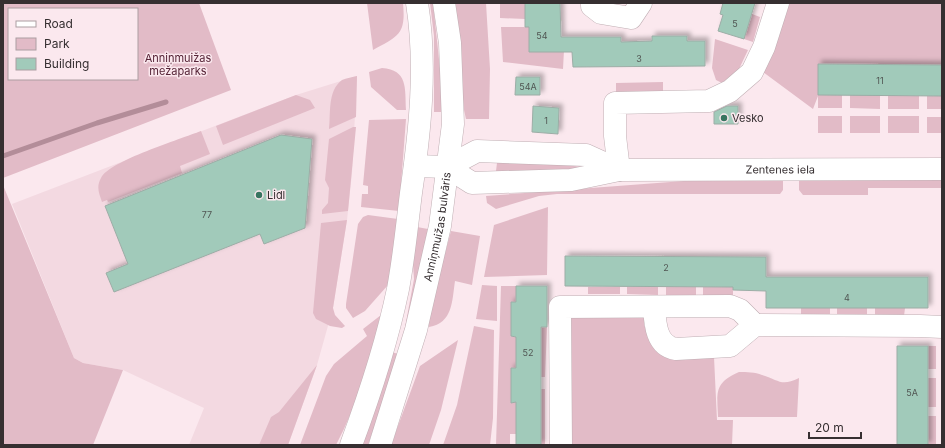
<svg xmlns="http://www.w3.org/2000/svg" width="945" height="448" font-family="Inter,sans-serif">
	<style>
		.built { fill: #f3d9e1 }
		.green { fill: #e2bbc7; fill-rule: evenodd }
		.lines { fill: none; stroke-linecap: round; stroke-linejoin: round }
		.stream { stroke: #b38d99; stroke-width: 5 }
		.building { fill: #a1caba; stroke: #9cada6; filter: url(#shadow) }
		.minor-casing { stroke: #c0afb4; stroke-width: 23 }
		.minor { stroke: #fff; stroke-width: 22 }
		.poi-dot { fill: #377460; stroke: #fbe8ee; stroke-width: 1.5 }
		.labels { text-anchor: middle; dominant-baseline: central; stroke-width: 3; stroke-linejoin: round; paint-order: stroke }
		.number-label { font-size: 9px; fill: #515653 }
		.park-label { font-size: 11px; fill: #562437; stroke: #fbe8ee }
		.poi-label { font-size: 11px; fill: #362f31; stroke: #fbe8ee; text-anchor: start }
		.street-label { font-size: 11px; fill: #362f31; stroke: #fbe8ee }
	</style>
	<defs>
		<filter id="shadow"><feDropShadow dx="3.5" dy="-3.5" stdDeviation="2" flood-color="#0004"/></filter>
	</defs>
	<rect width="100%" height="100%" fill="#fbe8ee"/>
	<path class="built" d="M357 76 352 173 347 220 333 308 317 365 288 445H189L204 408 123 370 83 363 74 358 12 204 296 95Z"/>
	<path class="green" d="M3 3H199L231 90 3 178ZM9 9H137V79H9Z
		M367 3H403C406 34 399 36 373 50Z
		M430 3H433L441 78 442 112H434V36Z
		M454 3H486L490 69 489 119H466L464 110Z
		M500 3H525V19L500 18Z
		M788 3H942V65L818 64 842 95V108H818V96L813 109 763 72Z
		M752 14 760 17 753 42 744 39Z
		M501 27H529V52H556L564 50 563 69 503 62Z
		M715 39 748 50 739 69 722 83 716 80 712 68Z
		M382 68C408 70 405 88 406 110H397L371 87 369 72Z
		M357 76 356 117 329 129C331 114 327 91 342 80 346 78 353 77 357 76Z
		M663 82V92H616V83Z
		M296 95 310 100 315 108 223 145 216 126Z
		M850 95H880V109L850 108Z
		M888 95 919 96V109H888Z
		M927 96H942V109H927Z
		M818 116H842V133H818Z
		M850 116H880V133H850Z
		M888 116H919V133H888Z
		M927 117H942V133H927Z
		M406 119 399 211 361 207 362 194H368V186L363 185 369 120Z
		M353 127H356L348 211 322 214V210L328 203 329 188 325 180 329 139Z
		M201 131 210 154 180 166 182 173 108 202 107 200 102 202C99 193 96 187 101 178 109 161 181 139 201 131Z
		M530 162 595 168 529 174 496 171 497 163Z
		M697 180H783V190L780 194H557L539 196 496 209 487 203 486 196Z
		M799 180H942V188H868V195H803L799 190Z
		M3 185 74 358 83 363 123 370 93 445H3Z
		M548 207 547 275 484 277 494 225Z
		M368 215 398 219 388 285 365 311 353 318 346 308V304L358 224 363 217Z
		M347 220 333 308 335 315 345 326 342 328 330 326 316 319 313 313 321 223Z
		M417 227 428 229 403 338 414 279 413 265Z
		M451 231 480 236 472 285 455 281C452 301 453 323 429 327L427 321Z
		M482 285 497 286V321L476 319Z
		M501 286H516V302H511V336L516 337V368L511 369V402H516V434H510V445H496Z
		M588 287H620V294H588Z
		M627 287H658V295L627 294Z
		M666 287H696V295H666Z
		M703 287H733V295H703Z
		M801 308H830V316H801Z
		M837 308H867V316H837Z
		M875 308H905L904 316H875Z
		M576 311 644 312V325L655 347 714 357 717 420H733L732 445H568L567 320Z
		M381 315C369 360 358 404 336 445H300L326 376 334 364 367 336 363 329Z
		M474 326 494 330 493 418 490 445H443L457 405Z
		M541 327H547L545 377H541Z
		M458 340 441 410 429 445H391L420 366Z
		M928 346H936V369H928Z
		M392 352 398 354 393 374 368 445H361Z
		M317 365 288 445H259L271 417 279 412Z
		M739 372C747 372 755 372 762 375 779 380 781 387 799 378L797 417H718C717 392 714 383 739 372Z
		M928 378H936V407H928Z
		M541 389H545V444H541Z
		M928 416H936V445H928Z"/>
	<g class="lines">
		<path class="stream" d="M3 156 97 123 166 102"/>
	</g>
	<path class="building" d="M525 3H560L561 37H621V42L652 41V36H687V41H705V66L573 67 572 52H529V27H525Z
		M723 3H755L744 39 718 31 723 15 720 14Z
		M818 64 942 65V96L818 95Z
		M516 77H540V95H515Z
		M533 106 559 108 558 134 532 132Z
		M727 106H738V124H714V112Z
		M281 135 312 139 305 228 264 244 260 234 114 292 106 273 128 264 105 206Z
		M565 256 766 257V277H928V308H766V291L733 290V287L565 286Z
		M516 286H547V327H541V445H516V402L511 403V368H516V337L511 336V302H516Z
		M897 346H928V445H897Z"/>
	<g class="lines">
		<defs>
			<g id="minor">
				<path d="M592 3V6L601 13 631 18 641 3"/>
				<path d="M415 166 447 167 477 151 586 155 619 170"/>
				<path id="s1" d="M447 167 472 183 571 180 619 170 942 169"/>
				<path d="M619 170 615 136V103L709 101 730 91 752 72 764 47 778 3"/>
				<path d="M654 307C655 323 656 346 676 349L730 346 755 325 920 326 942 327"/>
				<path d="M351 445C370 394 387 342 398 289 404 257 407 225 411 193 420 131 427 66 417 3"/>
				<path id="s2" d="M380 445 416 330 440 226 453 124 450 43 444 3"/>
				<path d="M561 445 560 307 730 306 740 310 755 325"/>
			</g>
		</defs>
		<use href="#minor" class="minor-casing"/>
		<use href="#minor" class="minor"/>
	</g>
	<g class="poi-dot">
		<circle cx="724" cy="118" r="4"/>
		<circle cx="259" cy="195" r="4"/>
	</g>
	<g class="labels">
		<g class="number-label">
			<text x="735" y="23">5</text>
			<text x="542" y="35">54</text>
			<text x="639" y="58">3</text>
			<text x="880" y="80">11</text>
			<text x="528" y="86">54A</text>
			<text x="546" y="120">1</text>
			<text x="207" y="214">77</text>
			<text x="666" y="267">2</text>
			<text x="847" y="297">4</text>
			<text x="528" y="352">52</text>
			<text x="912" y="392">5A</text>
		</g>
		<g class="park-label">
			<text x="178" y="58">Anniņmuižas<tspan x="178" dy="13">mežaparks</tspan></text>
		</g>
		<g class="poi-label">
			<text x="732" y="118">Vesko</text>
			<text x="267" y="195">Lidl</text>
		</g>
		<g class="street-label">
			<text stroke="none"><textPath href="#s1" startOffset="339">Zentenes iela</textPath></text>
			<text stroke="none"><textPath href="#s2" startOffset="226">Anniņmuižas bulvāris</textPath></text>
		</g>
	</g>
	<rect width="945" height="448" fill="none" stroke="#362f31" stroke-width="8"/>
	<rect x="8" y="8" width="130" height="72" fill="#fbe8ee" stroke="#ac9ea2"/>
	<rect x="16" y="21" width="20" height="6" fill="#ffffff" stroke="#ac9ea2"/>
	<text x="44" y="28" font-size="12" fill="#362f31">Road</text>
	<rect x="16" y="38" width="20" height="12" fill="#e2bbc7" stroke="#ac9ea2"/>
	<text x="44" y="48" font-size="12" fill="#362f31">Park</text>
	<rect x="16" y="58" width="20" height="12" fill="#a1caba" stroke="#ac9ea2"/>
	<text x="44" y="68" font-size="12" fill="#362f31">Building</text>
	<path d="M809 432v6h52v-6" fill="none" stroke="#362f31" stroke-width="2"/>
	<text x="815" y="432" font-size="12" fill="#362f31" stroke="#fbe8ee" stroke-width="3" paint-order="stroke">20 m</text>
</svg>
